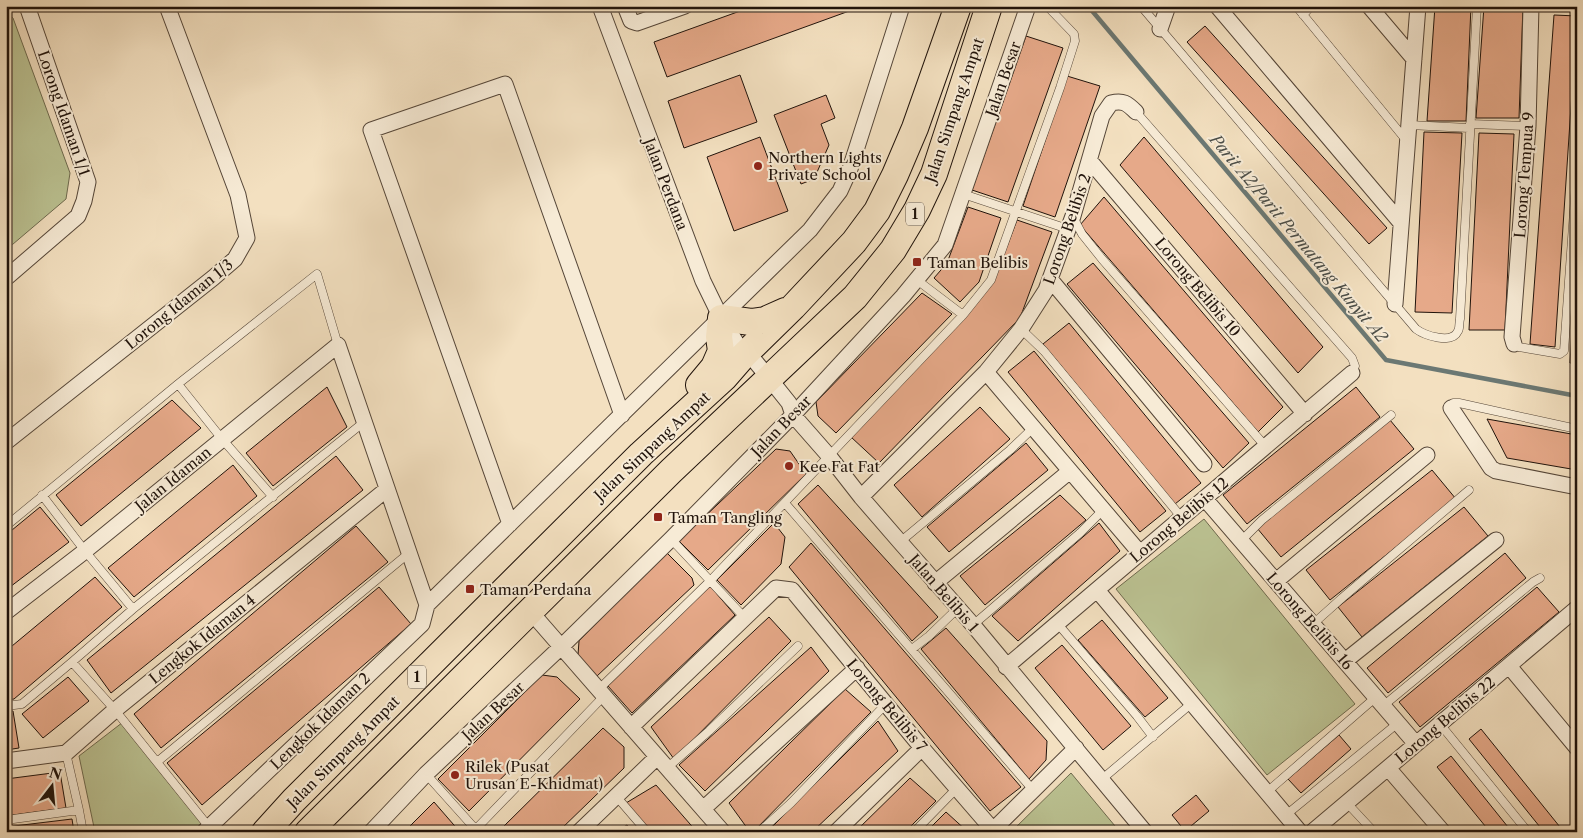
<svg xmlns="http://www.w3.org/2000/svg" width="1583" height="838" font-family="'Libre Caslon Text',serif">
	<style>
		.green { fill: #bbc292; stroke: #6e6a4e }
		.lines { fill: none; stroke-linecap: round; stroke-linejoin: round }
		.stream { stroke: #6b7873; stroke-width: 4.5 }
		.building { fill: #e6a989; stroke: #20130b }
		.lane-casing { stroke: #554638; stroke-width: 9 }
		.street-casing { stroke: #554638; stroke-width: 17 }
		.highway-casing { stroke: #20130b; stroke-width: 28 }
		.lane { stroke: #f7ebd6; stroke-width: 8 }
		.street { stroke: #f7ebd6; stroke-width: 15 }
		.highway { stroke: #f3e0c0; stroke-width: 26 }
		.poi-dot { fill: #8f2418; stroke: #f7ebd6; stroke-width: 2 }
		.labels { text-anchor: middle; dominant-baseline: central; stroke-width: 4; stroke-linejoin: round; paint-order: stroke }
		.shield { fill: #f7ebd6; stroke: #605448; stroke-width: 1 }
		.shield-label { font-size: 14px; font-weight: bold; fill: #20130b }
		.street-label { font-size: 15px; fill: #20130b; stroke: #f7ebd6 }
		.poi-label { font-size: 15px; fill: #20130b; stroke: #f7ebd6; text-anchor: start }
		.water-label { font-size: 16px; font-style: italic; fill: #4c4e48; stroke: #f7ebd6 }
	</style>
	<rect width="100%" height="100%" fill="#f3e0c0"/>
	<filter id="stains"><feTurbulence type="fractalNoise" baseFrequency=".004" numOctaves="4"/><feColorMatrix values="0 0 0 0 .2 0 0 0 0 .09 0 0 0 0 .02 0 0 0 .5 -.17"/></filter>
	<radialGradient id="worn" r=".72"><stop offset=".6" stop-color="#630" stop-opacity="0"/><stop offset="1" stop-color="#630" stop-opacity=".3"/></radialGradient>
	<path class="green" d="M6 11 13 18 70 173 66 199 6 250Z
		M1204 519 1355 704 1267 775 1116 589Z
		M127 719 207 827 175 832H95L79 756Z
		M1071 773 1120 832H1011Z"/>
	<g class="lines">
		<path class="stream" d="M1088 6 1386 360 1577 396"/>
	</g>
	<path class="building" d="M754 6H863L667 77 654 42Z
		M1435 6H1471L1466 121H1427Z
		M1484 6H1523L1519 118H1476Z
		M1554 15 1577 16 1555 347 1530 344Z
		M1205 26 1387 228 1369 244 1187 42Z
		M1026 36 1063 48 1008 202 972 190Z
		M740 75 757 122 684 148 668 101Z
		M1067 76 1100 86 1055 217 1023 206Z
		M826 95 835 118 821 124 829 145 814 179 801 184 774 115Z
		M1424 132 1462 133 1452 313 1415 312Z
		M1479 133 1514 134 1505 330H1469Z
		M760 137 788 211 734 231 707 157Z
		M1144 137 1323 347 1298 373 1120 165Z
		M1104 197 1283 407 1258 432 1080 225Z
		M968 207 1001 218 979 282 960 302 934 278 947 263Z
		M1017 220 1052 232 1020 318 879 463 851 437 993 283Z
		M1577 244V363H1570Z
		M1093 263 1249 443 1223 468 1067 284Z
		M922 293 952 314 836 433 818 416 816 402Z
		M1069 323 1201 483 1175 504 1043 344Z
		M1034 351 1166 511 1140 532 1008 372Z
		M327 387 347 427 273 486 246 453Z
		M1356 387 1380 417 1247 524 1223 495Z
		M172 400 201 428 81 526 56 495Z
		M980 407 1010 439 922 517 894 485Z
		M1487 419 1577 435V470L1507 458Z
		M1390 420 1414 449 1281 557 1257 528Z
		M1026 443 1048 470 949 552 927 527Z
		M776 449 790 451 806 474 708 570 679 541Z
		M336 456 363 490 111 693 87 660Z
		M233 465 257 496 134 597 108 568Z
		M1432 470 1456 499 1330 600 1306 570Z
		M818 485 938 617 912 641 798 504Z
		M1060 495 1086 520 985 605 960 576Z
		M40 507 69 542 6 590V535Z
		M1464 507 1488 536 1362 637 1338 607Z
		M774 523 785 537 781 564 741 605 717 580Z
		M1099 523 1120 551 1018 641 992 616Z
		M356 526 388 562 161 748 134 714Z
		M811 543 1021 787 990 811 789 567Z
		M666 552 692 578 694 585 597 676 578 655 579 641Z
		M1505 553 1526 578 1388 693 1367 668Z
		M95 577 122 607 14 699 6 700V651Z
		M710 586 735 615 632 713 608 686Z
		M379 587 411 624 202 805 167 763Z
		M1537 587 1559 612 1420 727 1399 702Z
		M769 617 791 641 674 759 651 727Z
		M1102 620 1168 698 1145 717 1078 640Z
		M946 628 1047 741 1046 760 1029 779 921 649Z
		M1062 645 1131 726 1103 750 1035 668Z
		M811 647 829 671 705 791 679 765Z
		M542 675 557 677 580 699 469 811 438 779Z
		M68 677 89 701 43 738 22 714Z
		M845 689 871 712 753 832H750L729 803Z
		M13 711 19 748 6 750V712Z
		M878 721 898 751 812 832H767Z
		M603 728 624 747V768L558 832H498Z
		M1481 729 1564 832H1544L1469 739Z
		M1339 735 1351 749 1301 793 1288 779Z
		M1451 756 1512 832H1490L1437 767Z
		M60 772 66 808 6 816V779Z
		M910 778 936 801 905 832H855Z
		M656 785 697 832H651L626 803Z
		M1196 795 1209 811 1185 831 1172 815Z
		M434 802 460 832H404Z
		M946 812 968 832H926Z
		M72 819 74 832H6V827Z
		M627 825 633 832H615Z
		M1232 826 1239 832H1227Z"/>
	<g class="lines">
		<defs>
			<path id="lane" d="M1141 6 1416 329C1424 335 1452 345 1458 331 1460 328 1459 322 1460 319L1477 6
				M1296 6 1406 140
				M1303 15 1311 6
				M1136 112 1352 358 1355 366 1352 373
				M1470 124 1528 126
				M1409 125 1469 128
				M963 194 1068 229
				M1073 217 1082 234 1102 259 1266 447
				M917 280 963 315
				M1021 329 1044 351 1182 518
				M1514 344 1519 347 1560 354 1564 351 1577 169
				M178 384 222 439 273 497
				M1451 408 1453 403H1459L1577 429
				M42 495 85 551 133 609
				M785 503 1033 790
				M6 526 178 384 317 274 338 345
				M671 539 745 618
				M1241 541 1262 520 1391 415
				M900 542 1010 450 1033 428
				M1057 623 1137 716 1153 737
				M1313 624 1342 598 1469 490
				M973 625 1080 533 1103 510
				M912 649 929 636 957 609
				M72 662 115 710 209 827
				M598 690 710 581 963 315 991 280 1060 88 1075 41 1074 34 1047 6
				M6 706 22 704 72 662 133 609 364 422
				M1383 706 1533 582 1540 578
				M1440 724 1528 832
				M66 753 79 810 83 832
				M157 762 409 553
				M667 768 709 731 798 646
				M426 774 478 832
				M1101 780 1192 703
				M1267 792 1376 697
				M616 796 647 832
				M1347 803 1374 832
				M1286 815 1398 723
				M6 820 79 810
				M473 832 604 696
				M759 832 791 803 886 704
				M914 832 957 788"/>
			<path id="street" d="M600 6 703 281 721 318 744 355 745 361
				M625 6 631 21 637 23 685 6
				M1217 6 1401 223
				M1369 6 1414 59
				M1160 29 1168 6
				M1090 161 1305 414
				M6 278 78 216 84 201 88 182 27 6
				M1050 279 1204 464
				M1395 304 1418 6
				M1514 344 1512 337 1528 126 1531 6
				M744 355 754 360 769 378 789 403 793 415 829 456 861 497 900 542 973 625 1145 832
				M986 372 1140 553
				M1451 408 1491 468 1496 471 1577 487
				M6 442 213 278 235 259 247 238 238 195 167 6
				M861 497 986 372 1021 329 1046 290 1073 216 1102 116 1111 103C1123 100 1127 103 1136 112
				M1205 499 1416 744
				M510 524 371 130 505 84 622 415
				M1276 581 1427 455
				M935 583 1070 471
				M1097 590 1300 832
				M427 605 810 230 840 191 850 169 902 6
				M530 611 723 832
				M6 612 85 551 338 345 427 605
				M1345 661 1496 540
				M1509 666 1577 748
				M1006 667 1352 373
				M631 727 776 588 792 590 922 748 993 830
				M6 761 66 753 115 710 387 489
				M1388 768 1443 832
				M703 809 857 668
				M204 832 422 624 427 605
				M371 832 426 774 561 647 671 539 793 415 903 296 945 245 1028 6
				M579 832 657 757
				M836 832 922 748
				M991 832 1076 748
				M1312 832 1577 608"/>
			<path id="highway" d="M699 385 714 367 721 351 719 337 721 318 751 322 765 320 785 311
				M265 832 294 800 641 454 724 378 744 355 793 307 854 242 877 211 895 175 915 128 958 6
				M308 832 671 471 855 297 893 250 917 210 934 174 989 6"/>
		</defs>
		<use href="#lane" class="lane-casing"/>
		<use href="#street" class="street-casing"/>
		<use href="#highway" class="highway-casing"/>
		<use href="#lane" class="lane"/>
		<use href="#street" class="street"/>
		<use href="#highway" class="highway"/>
	</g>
	<g class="poi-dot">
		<circle cx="758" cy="166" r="5"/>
		<rect x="912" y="257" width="10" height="10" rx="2.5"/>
		<circle cx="789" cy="466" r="5"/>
		<rect x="653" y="512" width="10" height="10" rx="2.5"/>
		<rect x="465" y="584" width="10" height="10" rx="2.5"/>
		<circle cx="455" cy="775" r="5"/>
	</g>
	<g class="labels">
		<g class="shield">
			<rect x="906" y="202.5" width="18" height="23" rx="4"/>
			<rect x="408" y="665.5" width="18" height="23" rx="4"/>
		</g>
		<g class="shield-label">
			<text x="915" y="214">1</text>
			<text x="417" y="677">1</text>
		</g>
		<g class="street-label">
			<text transform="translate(1003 79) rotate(-71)">Jalan Besar</text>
			<text transform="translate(954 110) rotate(-71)">Jalan Simpang Ampat</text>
			<text transform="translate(64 113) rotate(71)">Lorong Idaman 1/1</text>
			<text transform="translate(1524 175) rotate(-86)">Lorong Tempua 9</text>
			<text transform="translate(666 184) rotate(69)">Jalan Perdana</text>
			<text transform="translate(1067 229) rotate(-71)">Lorong Belibis 2</text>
			<text transform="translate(1198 287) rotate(50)">Lorong Belibis 10</text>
			<text transform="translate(179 304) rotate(-39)">Lorong Idaman 1/3</text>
			<text transform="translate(781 426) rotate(-46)">Jalan Besar</text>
			<text transform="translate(652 446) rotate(-43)">Jalan Simpang Ampat</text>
			<text transform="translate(173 479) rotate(-39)">Jalan Idaman</text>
			<text transform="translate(1179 520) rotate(-40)">Lorong Belibis 12</text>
			<text transform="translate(944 593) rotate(49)">Jalan Belibis 1</text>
			<text transform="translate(1310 621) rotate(49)">Lorong Belibis 16</text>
			<text transform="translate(202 639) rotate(-39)">Lengkok Idaman 4</text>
			<text transform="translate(887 705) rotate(50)">Lorong Belibis 7</text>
			<text transform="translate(493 711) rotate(-43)">Jalan Besar</text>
			<text transform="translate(1445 720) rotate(-40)">Lorong Belibis 22</text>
			<text transform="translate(320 721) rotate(-44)">Lengkok Idaman 2</text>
			<text transform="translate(343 752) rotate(-45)">Jalan Simpang Ampat</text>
		</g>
		<g class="poi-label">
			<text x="768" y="157">Northern Lights<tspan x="768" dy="17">Private School</tspan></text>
			<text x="927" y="262">Taman Belibis</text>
			<text x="799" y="466">Kee Fat Fat</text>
			<text x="668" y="517">Taman Tangling</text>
			<text x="480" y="589">Taman Perdana</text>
			<text x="465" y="766">Rilek (Pusat<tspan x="465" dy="17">Urusan E-Khidmat)</tspan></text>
		</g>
		<g class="water-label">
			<text transform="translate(1299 238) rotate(50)">Parit A2/Parit Permatang Kunyit A2</text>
		</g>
	</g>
	<rect width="1583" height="838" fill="none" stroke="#f3e0c0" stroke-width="25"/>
	<rect x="8" y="8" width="1568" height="823" fill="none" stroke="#20130b" stroke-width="2.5"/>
	<rect x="12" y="12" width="1558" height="813" fill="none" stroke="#20130b"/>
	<g transform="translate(52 786) rotate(16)" stroke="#f7ebd6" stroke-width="4" paint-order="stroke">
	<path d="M0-4L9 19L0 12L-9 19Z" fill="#20130b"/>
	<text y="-8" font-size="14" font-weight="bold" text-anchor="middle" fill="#20130b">N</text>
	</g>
	<rect width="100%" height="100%" filter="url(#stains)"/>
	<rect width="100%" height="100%" fill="url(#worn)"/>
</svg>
